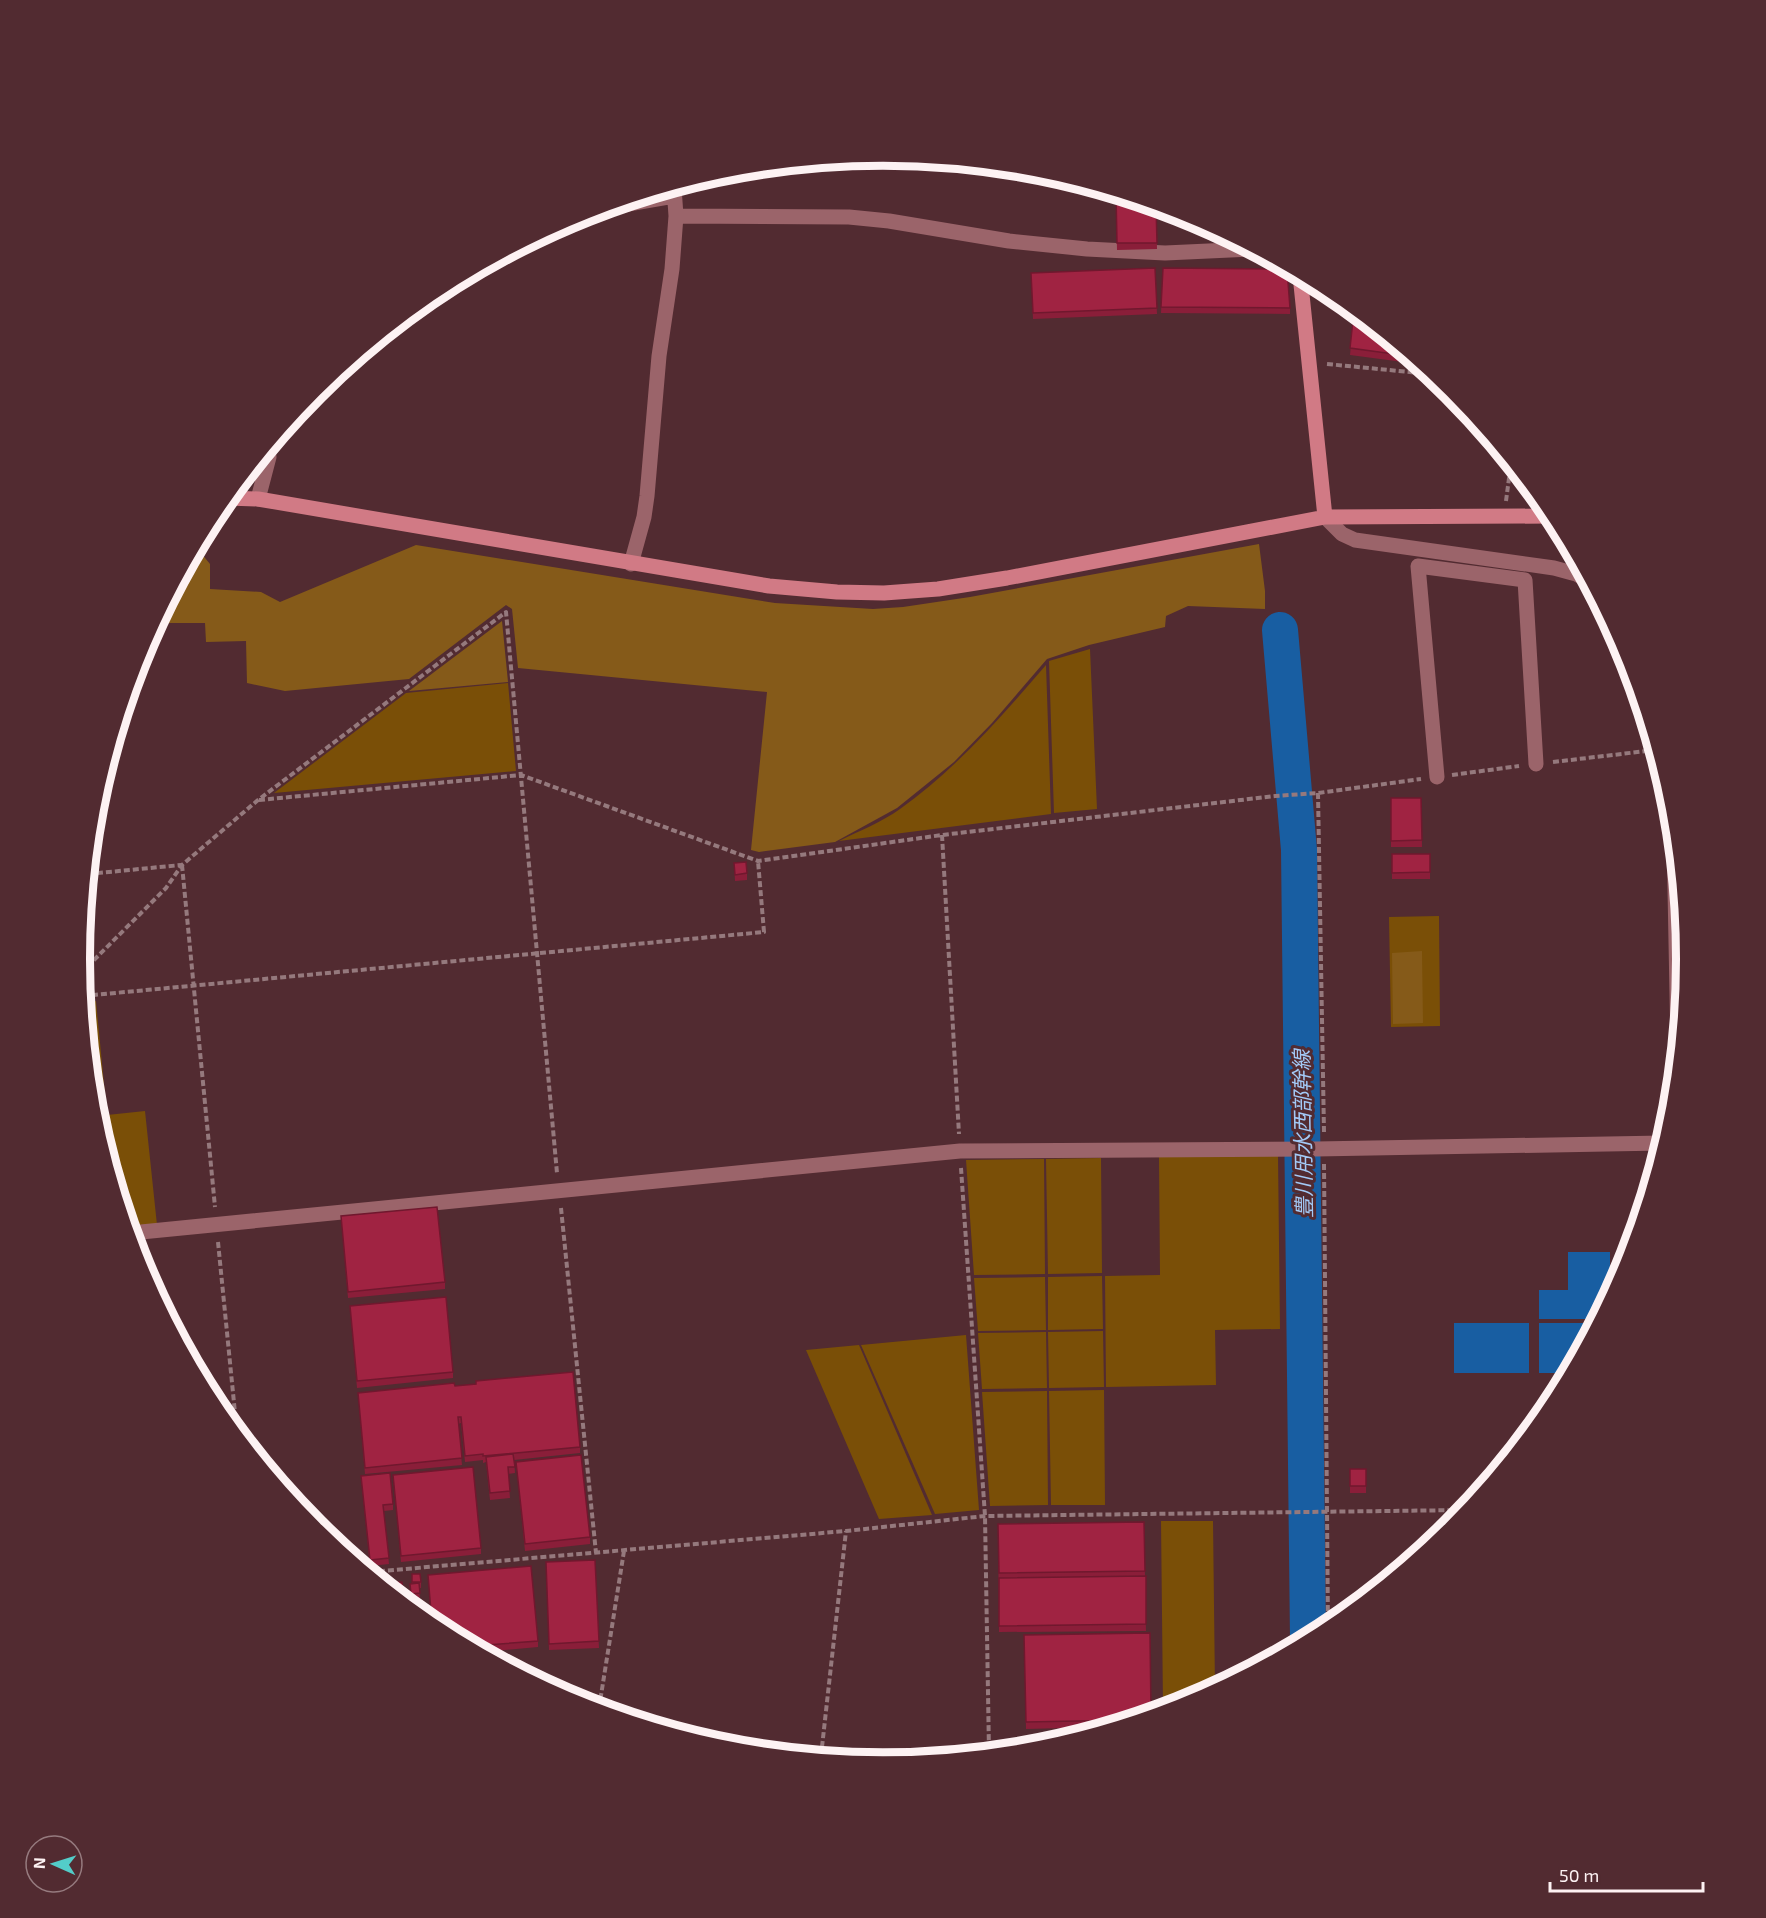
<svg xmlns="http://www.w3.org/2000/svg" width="1766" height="1918" font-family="'Exo 2','Noto Sans JP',sans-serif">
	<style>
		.green { fill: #7a4f07 }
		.forest { fill: #855a19 }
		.water { fill: #185ea2 }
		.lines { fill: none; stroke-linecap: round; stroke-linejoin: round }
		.river { stroke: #185ea2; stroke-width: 36 }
		.path { stroke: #95797d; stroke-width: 4; stroke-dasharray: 6 3; stroke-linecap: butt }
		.street { stroke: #9b646a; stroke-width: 15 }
		.secondary { stroke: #d17a85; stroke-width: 15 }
		.wall { fill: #8a1e39 }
		.building { fill: #a02342; stroke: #70182e; stroke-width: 1.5 }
		.labels { text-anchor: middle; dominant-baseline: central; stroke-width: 6; stroke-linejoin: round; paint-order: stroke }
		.water-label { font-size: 21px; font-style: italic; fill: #a3caf7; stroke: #522b31 }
		.rim { fill: none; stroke: #fdf2f3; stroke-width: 8 }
	</style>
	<rect width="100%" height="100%" fill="#522b31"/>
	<path class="green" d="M1090 649 1097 809 1054 813 1049 661Z
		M1046 665 1051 814 839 841C859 831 882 822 900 809 956 769 1001 717 1046 665Z
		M508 683 516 771 274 793 406 693Z
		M1439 916 1440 1026 1391 1027 1389 917Z
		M96 1001 107 1115 145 1111 157 1225 129 1228 95 1115 84 1002Z
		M1278 1155 1280 1329 1215 1330 1216 1385 1106 1387 1105 1276 1160 1275 1159 1157Z
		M1101 1158 1102 1273 1048 1274 1046 1159Z
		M1044 1159 1045 1274 974 1275 966 1160Z
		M1102 1276 1103 1329 1048 1330V1277Z
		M1045 1277 1046 1330 978 1331 974 1278Z
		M1103 1331 1104 1387 1049 1388 1048 1332Z
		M1046 1332 1047 1388 982 1389 978 1333Z
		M966 1335 979 1510 935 1514 861 1345Z
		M859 1345 932 1515 879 1519 806 1350Z
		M1104 1390 1105 1505H1051L1049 1391Z
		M1047 1391 1048 1505 990 1506 982 1392Z
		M1161 1521H1213L1215 1688C1198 1697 1182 1707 1163 1707Z"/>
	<path class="forest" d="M1259 544 1265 591V609L1188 606 1166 616 1165 627 1089 645 1047 659 992 723 954 762 897 808 835 842 759 852 751 850 767 692 518 668 512 609 506 605 409 679 285 691 247 683 246 641 206 642 205 623H156L196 547 210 564V589L261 592 280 602 416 545 775 603 873 609 903 607 970 597Z
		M502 621 508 682 409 691Z
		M1422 951 1423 1023 1393 1024 1392 953Z"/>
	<path class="water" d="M1568 1252H1610V1295L1597 1319H1539V1290H1568Z
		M1454 1323H1529V1373H1454Z
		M1539 1323H1595L1568 1373H1539Z"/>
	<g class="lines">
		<path class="river" d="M1280 630 1299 850 1308 1639"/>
		<path class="path" d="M1327 364 1430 374
			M1506 501 1511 463
			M1553 762 1655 750
			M1452 775 1519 766
			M1318 793 1324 1132
			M259 800 521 775 758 861 942 835 1275 796 1318 793 1421 779
			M942 835 959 1134
			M182 865 215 1207
			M88 874 181 865
			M81 973 166 888 182 865 258 800 506 612 557 1173
			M83 996 764 932 758 861
			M1324 1164 1328 1628
			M961 1168 985 1516 989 1752
			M561 1208 596 1553
			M218 1242 237 1433
			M370 1572 846 1531 985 1516 1466 1510
			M599 1708 624 1551
			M821 1756 846 1531"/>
		<path class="street" d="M605 208 674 196
			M676 216 849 217 889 221 1009 241 1087 249 1165 253 1252 249
			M258 499 269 457 268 448
			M1325 517 1342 534 1355 540 1554 568 1576 574 1587 580
			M631 564 644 517 647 496 659 356 672 269 676 216 674 187
			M1437 777 1418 566 1525 580 1536 764
			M1674 837 1678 1046
			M131 1233 960 1151 1316 1149 1663 1143"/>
		<path class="secondary" d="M1300 275 1325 517
			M227 498 258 499 769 586 837 592 884 593 938 589 1007 578 1325 517 1553 516"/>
	</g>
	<path class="wall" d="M1031 170 1040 171 1066 179V181H1031Z
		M1116 194 1156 206 1157 249 1117 250Z
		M1155 268 1157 314 1033 319 1031 273Z
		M1163 268 1290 308V314L1161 313Z
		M1354 311 1418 364 1350 355Z
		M1391 798H1421L1422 847H1391Z
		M1392 854 1430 872V879H1392Z
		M734 863 747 873V880L735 881Z
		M341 1216 445 1282V1289L348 1298Z
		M350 1306 453 1372V1378L357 1388Z
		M455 1386 580 1447V1453L514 1460 515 1473 508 1474 510 1498 490 1500 486 1462 483 1463V1460L465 1462 461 1423 458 1424 462 1465 365 1474 358 1393Z
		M516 1462 590 1537V1544L525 1551Z
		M1350 1469H1366V1493H1350Z
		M393 1475 481 1548V1554L401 1562Z
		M361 1476 393 1504V1510L384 1511 389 1564 370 1566Z
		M1144 1522 1146 1631 999 1632 998 1524Z
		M595 1560 599 1648 549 1650 546 1562Z
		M412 1574 421 1582V1588H419L420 1600H411L410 1584H412Z
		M428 1575 538 1641V1647L483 1652 436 1627 432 1623Z
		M1024 1635 1151 1713 1105 1727 1026 1729Z"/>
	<path class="building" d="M1031 170 1040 171 1052 175H1031Z
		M1116 194 1156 206 1157 243H1117Z
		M1155 268 1157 308 1033 313 1031 273Z
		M1163 268 1287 269 1290 308 1161 307Z
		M1354 311 1408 356 1350 348Z
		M1391 798H1421L1422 840 1391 841Z
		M1392 854H1430V872L1392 873Z
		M746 862 747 873 735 875 734 863Z
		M437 1207 445 1282 348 1292 341 1216Z
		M446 1297 453 1372 357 1381 350 1306Z
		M573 1372 580 1447 483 1456V1454L465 1456 461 1417H458L462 1458 365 1468 358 1393 454 1383 455 1386 476 1384V1381Z
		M513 1454 515 1467H508L510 1491 490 1493 486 1457Z
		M581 1455 590 1537 525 1544 516 1462Z
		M473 1467 481 1548 401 1556 393 1475Z
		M1350 1469H1366V1486H1350Z
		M390 1473 393 1504 383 1505 389 1558 370 1560 361 1476Z
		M1144 1522 1145 1571 999 1573 998 1524Z
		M595 1560 599 1641 549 1644 546 1562Z
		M531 1566 538 1641 473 1646 436 1627 432 1624 428 1575Z
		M412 1574H420L421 1582H412Z
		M1146 1576V1624L999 1626V1578Z
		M402 1582 404 1600 383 1583Z
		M419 1583 420 1593 411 1594 410 1584Z
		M1150 1633 1151 1713 1128 1720 1026 1722 1024 1635Z
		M712 1743 813 1754V1756L726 1747Z"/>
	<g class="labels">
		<g class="water-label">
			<text transform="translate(1302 1134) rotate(-91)">豊川用水西部幹線</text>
		</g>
	</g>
	<path d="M0 0H1766V1918H0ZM90 959a793 793 0 1 1 1586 0a793 793 0 1 1-1586 0Z" fill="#522b31" fill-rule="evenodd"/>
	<path class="rim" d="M90 959a793 793 0 1 1 1586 0a793 793 0 1 1-1586 0Z"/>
	<g transform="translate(54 1864) rotate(273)"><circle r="28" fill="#522b31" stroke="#967b7f" stroke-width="1.5"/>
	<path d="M0-4.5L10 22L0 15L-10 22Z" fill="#53cdc9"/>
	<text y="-9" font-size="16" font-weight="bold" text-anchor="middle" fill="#fdf2f3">N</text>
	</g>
	<path d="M1550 1882v9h153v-9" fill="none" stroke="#fdf2f3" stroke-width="3"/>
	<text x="1559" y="1882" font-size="18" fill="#fdf2f3" stroke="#522b31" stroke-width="4.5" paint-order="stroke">50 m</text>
</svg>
